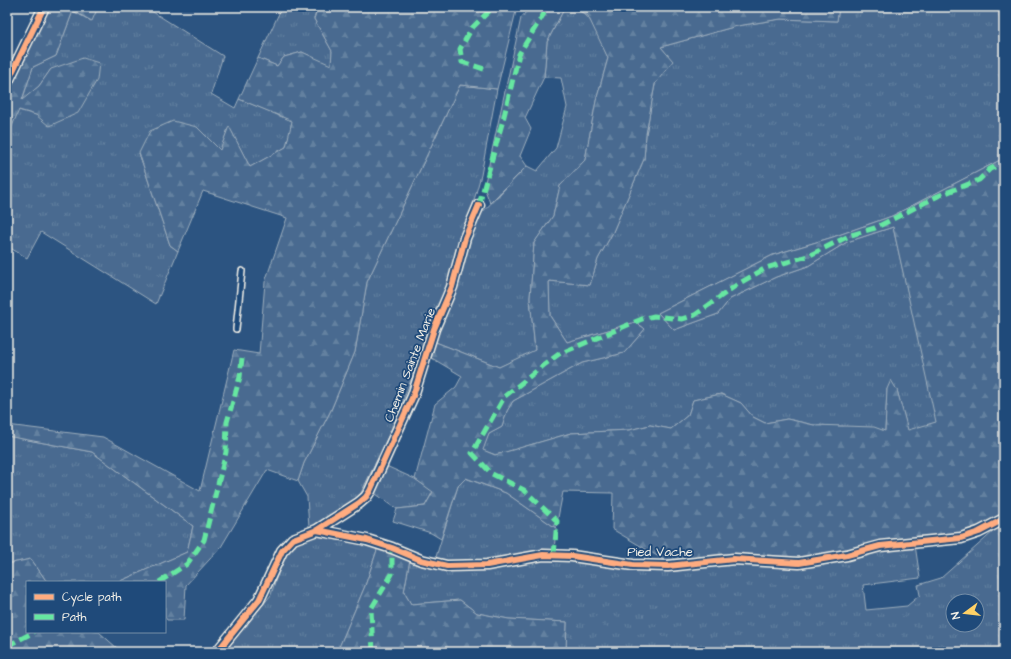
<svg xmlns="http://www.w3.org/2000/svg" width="1011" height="659" font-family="'Architects Daughter',sans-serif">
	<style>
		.grass { fill: url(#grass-tufts); stroke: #9eaebc; fill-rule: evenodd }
		.forest { fill: url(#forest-firs); stroke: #9eaebc }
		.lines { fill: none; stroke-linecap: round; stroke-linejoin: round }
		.service-casing { stroke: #f4f1e8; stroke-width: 8 }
		.minor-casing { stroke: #f4f1e8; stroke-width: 13 }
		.service { stroke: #1f4a7a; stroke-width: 5 }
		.minor { stroke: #1f4a7a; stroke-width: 10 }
		.quiet { stroke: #66e7a1; stroke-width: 5; stroke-dasharray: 10 5; stroke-linecap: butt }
		.cycleway-casing { stroke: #1f4a7a; stroke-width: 8 }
		.cycleway { stroke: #ffac80; stroke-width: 6 }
		.labels { text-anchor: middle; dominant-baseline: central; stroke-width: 3.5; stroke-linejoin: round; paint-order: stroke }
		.street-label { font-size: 13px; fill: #f4f1e8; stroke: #1f4a7a }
	</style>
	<defs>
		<pattern id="grass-tufts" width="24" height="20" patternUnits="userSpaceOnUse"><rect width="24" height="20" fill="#496b90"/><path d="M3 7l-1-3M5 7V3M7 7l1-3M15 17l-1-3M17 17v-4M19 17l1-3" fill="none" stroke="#6481a0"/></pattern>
		<pattern id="forest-firs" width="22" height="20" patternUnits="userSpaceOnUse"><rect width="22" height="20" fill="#496b90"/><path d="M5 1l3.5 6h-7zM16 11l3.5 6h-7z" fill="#6481a0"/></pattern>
	</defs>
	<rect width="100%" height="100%" fill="#2c5481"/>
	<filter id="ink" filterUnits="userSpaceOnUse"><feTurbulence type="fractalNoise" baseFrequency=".025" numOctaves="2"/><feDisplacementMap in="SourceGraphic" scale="8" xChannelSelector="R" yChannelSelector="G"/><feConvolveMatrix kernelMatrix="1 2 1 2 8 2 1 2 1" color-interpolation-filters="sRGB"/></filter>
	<g filter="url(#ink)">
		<path class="grass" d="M98 7H145L223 56 211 94 235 108 239 99 293 121 286 147 250 167 229 127 220 150 139 153 170 245 178 251 156 304 41 232 27 258 7 246V138L18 110 36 115 51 69 39 86 22 101 33 67 56 56 73 11 91 21Z
			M282 7H318L314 19 332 51 331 66 302 52 284 57 277 66 258 58Z
			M565 7C592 7 599 38 608 58L596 101 585 160 560 186 553 216 534 243 530 298 535 351 499 367 433 341 474 221 527 166 537 171 556 148 567 107 561 78 544 77 547 42Z
			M839 7H1004V158L892 216 833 237 773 255 658 313 674 330 718 314 730 299 776 277 808 266 847 242 893 227 937 422 908 431 897 390 887 389 885 431 814 425 787 419 765 423 753 417 741 403 721 394 693 400 688 415 671 429 650 425 629 430 571 433 496 455 482 450 489 434 502 427 507 411 513 401 582 363 624 353 645 329 636 322 567 342 550 316 549 281 590 285 598 259 612 234 644 159 646 134 655 84 672 61 661 47 737 26 781 19 837 21Z
			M460 85 497 89 481 175 466 229 448 283 395 422 361 493 352 502 309 528 307 497 298 481 304 463 331 410 355 352 367 282Z
			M7 436 92 452 193 526 187 552 118 582H47L31 559 7 564Z
			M384 465 415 479 433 491 425 506 397 509 373 492Z
			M465 478 506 493 556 528 554 551C522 556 465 568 435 560L458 486Z
			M1004 522V652H566L567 622 509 619 477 613 460 600 411 604 404 592 410 559 441 567 539 558 632 568 676 571 718 564 797 567 915 545 920 578 863 585 866 610 907 606 920 595 918 585 941 578ZM953 601H977V625H953Z
			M309 535 378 547 365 586 337 652H224L271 595 280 565 289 550Z"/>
		<path class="forest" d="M47 7H98L92 21 73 11 56 56 33 67 22 100 39 86 51 69 83 58 99 63 97 80 78 113 49 126 36 115 19 110 7 138V87Z
			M318 7H517L497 89 460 85 367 282 355 352 331 410 304 463 298 481 267 470 221 547 186 585 184 620H167L165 617V582H118L187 552 193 526 92 452 7 436V425L103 437 200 491 234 350 259 354 265 282 287 218 203 191 178 251 170 245 139 153 150 131 173 121 197 127 220 150 229 126 250 167 286 147 292 121 239 99 258 58 277 66 284 57 302 52 331 65 332 51 314 19Z
			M530 7H565L547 42 544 77 525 118 531 129 520 156 527 166 490 203 484 187 521 18Z
			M573 7H839L837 21 781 19 737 26 661 47 673 61 655 84 646 134 644 159 612 234 598 259 590 285 549 281 550 316 567 342 636 322 645 329 624 353 582 363 513 401 507 411 502 427 489 434 483 450 495 455 571 433 629 430 650 425 671 429 688 415 693 400 721 394 741 403 753 417 765 423 787 419 814 425 874 427 885 431 887 389 891 380 897 390 908 430 936 422 893 227 847 242 808 266 776 277 730 299 718 314 674 330 658 313 773 255 833 237 892 216 1004 158V516L956 537 805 559 777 558 742 554 664 560 612 529 613 493 563 492 556 528 506 493 466 478 458 486 441 539 431 533 393 521 397 509 425 506 433 492 415 479 435 404 456 387 462 376 430 357 433 341 499 367 535 350 530 298 534 243 553 216 560 186 585 160 596 101 608 58 588 16Z
			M378 547 410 559 404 592 411 604 460 600 477 613 509 619 567 622 566 652H337L365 586Z
			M31 559 47 582H27V632H99L117 648 106 652H7V564Z"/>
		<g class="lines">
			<defs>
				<path id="service" d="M236 329 242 271"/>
				<path id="minor" d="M7 83 44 7
					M317 530 367 540 392 548 421 560 447 566 487 565 543 555 572 556 633 565 668 566 734 559 799 563 847 555 880 546 961 538 979 532 1004 519
					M217 652 259 600 282 551 293 539 317 530 359 503 366 497 370 491 413 396 434 329 452 287 465 238 479 205"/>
			</defs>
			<use href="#service" class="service-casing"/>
			<use href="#minor" class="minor-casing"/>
			<use href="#service" class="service"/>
			<use href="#minor" class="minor"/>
			<path class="quiet" d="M484 69 462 62 460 49 472 28 493 7
				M479 205 503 120 519 54 548 7
				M554 555 557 521 524 490 492 474 472 453 505 396 544 365 559 354 642 319 654 316 682 319 695 315 738 284 766 268 808 256 851 235 875 228 938 196 979 180 990 169 1004 163
				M159 582 187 564 204 540 226 452 227 422 240 377 242 358
				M7 646 34 632
				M373 652 371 609 392 574V548"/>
			<defs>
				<path id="cycleway" d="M7 83 44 7
					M317 530 367 540 392 548 421 560 447 566 487 565 543 555 572 556 633 565 668 566 734 559 799 563 847 555 880 546 961 538 979 532 1004 519
					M217 652 259 600 282 551 293 539 317 530 359 503 366 497 370 491 413 396 434 329 452 287 465 238 479 205"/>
			</defs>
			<use href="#cycleway" class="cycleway-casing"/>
			<use href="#cycleway" class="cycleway"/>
		</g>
	</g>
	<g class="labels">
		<g class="street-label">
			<text transform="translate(410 365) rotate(-69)">Chemin Sainte Marie</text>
			<text x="660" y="552">Pied Vache</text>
		</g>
	</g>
	<rect width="1011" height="659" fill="none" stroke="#1f4a7a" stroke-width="24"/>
	<rect x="12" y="12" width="987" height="635" fill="none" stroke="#f4f1e8" stroke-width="1.5" filter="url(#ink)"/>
	<rect x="26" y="581" width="140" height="52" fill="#1f4a7a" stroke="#748da6"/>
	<rect x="34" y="594" width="20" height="6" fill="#ffac80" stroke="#748da6"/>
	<text x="62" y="601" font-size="12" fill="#f4f1e8">Cycle path</text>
	<rect x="34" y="614" width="20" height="6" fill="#66e7a1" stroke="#748da6"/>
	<text x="62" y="621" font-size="12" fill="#f4f1e8">Path</text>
	<g transform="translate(965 613) rotate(255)"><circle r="19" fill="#1f4a7a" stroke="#748da6"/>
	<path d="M0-3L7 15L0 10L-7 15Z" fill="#ffd166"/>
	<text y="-6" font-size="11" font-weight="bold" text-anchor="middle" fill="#f4f1e8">N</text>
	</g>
</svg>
